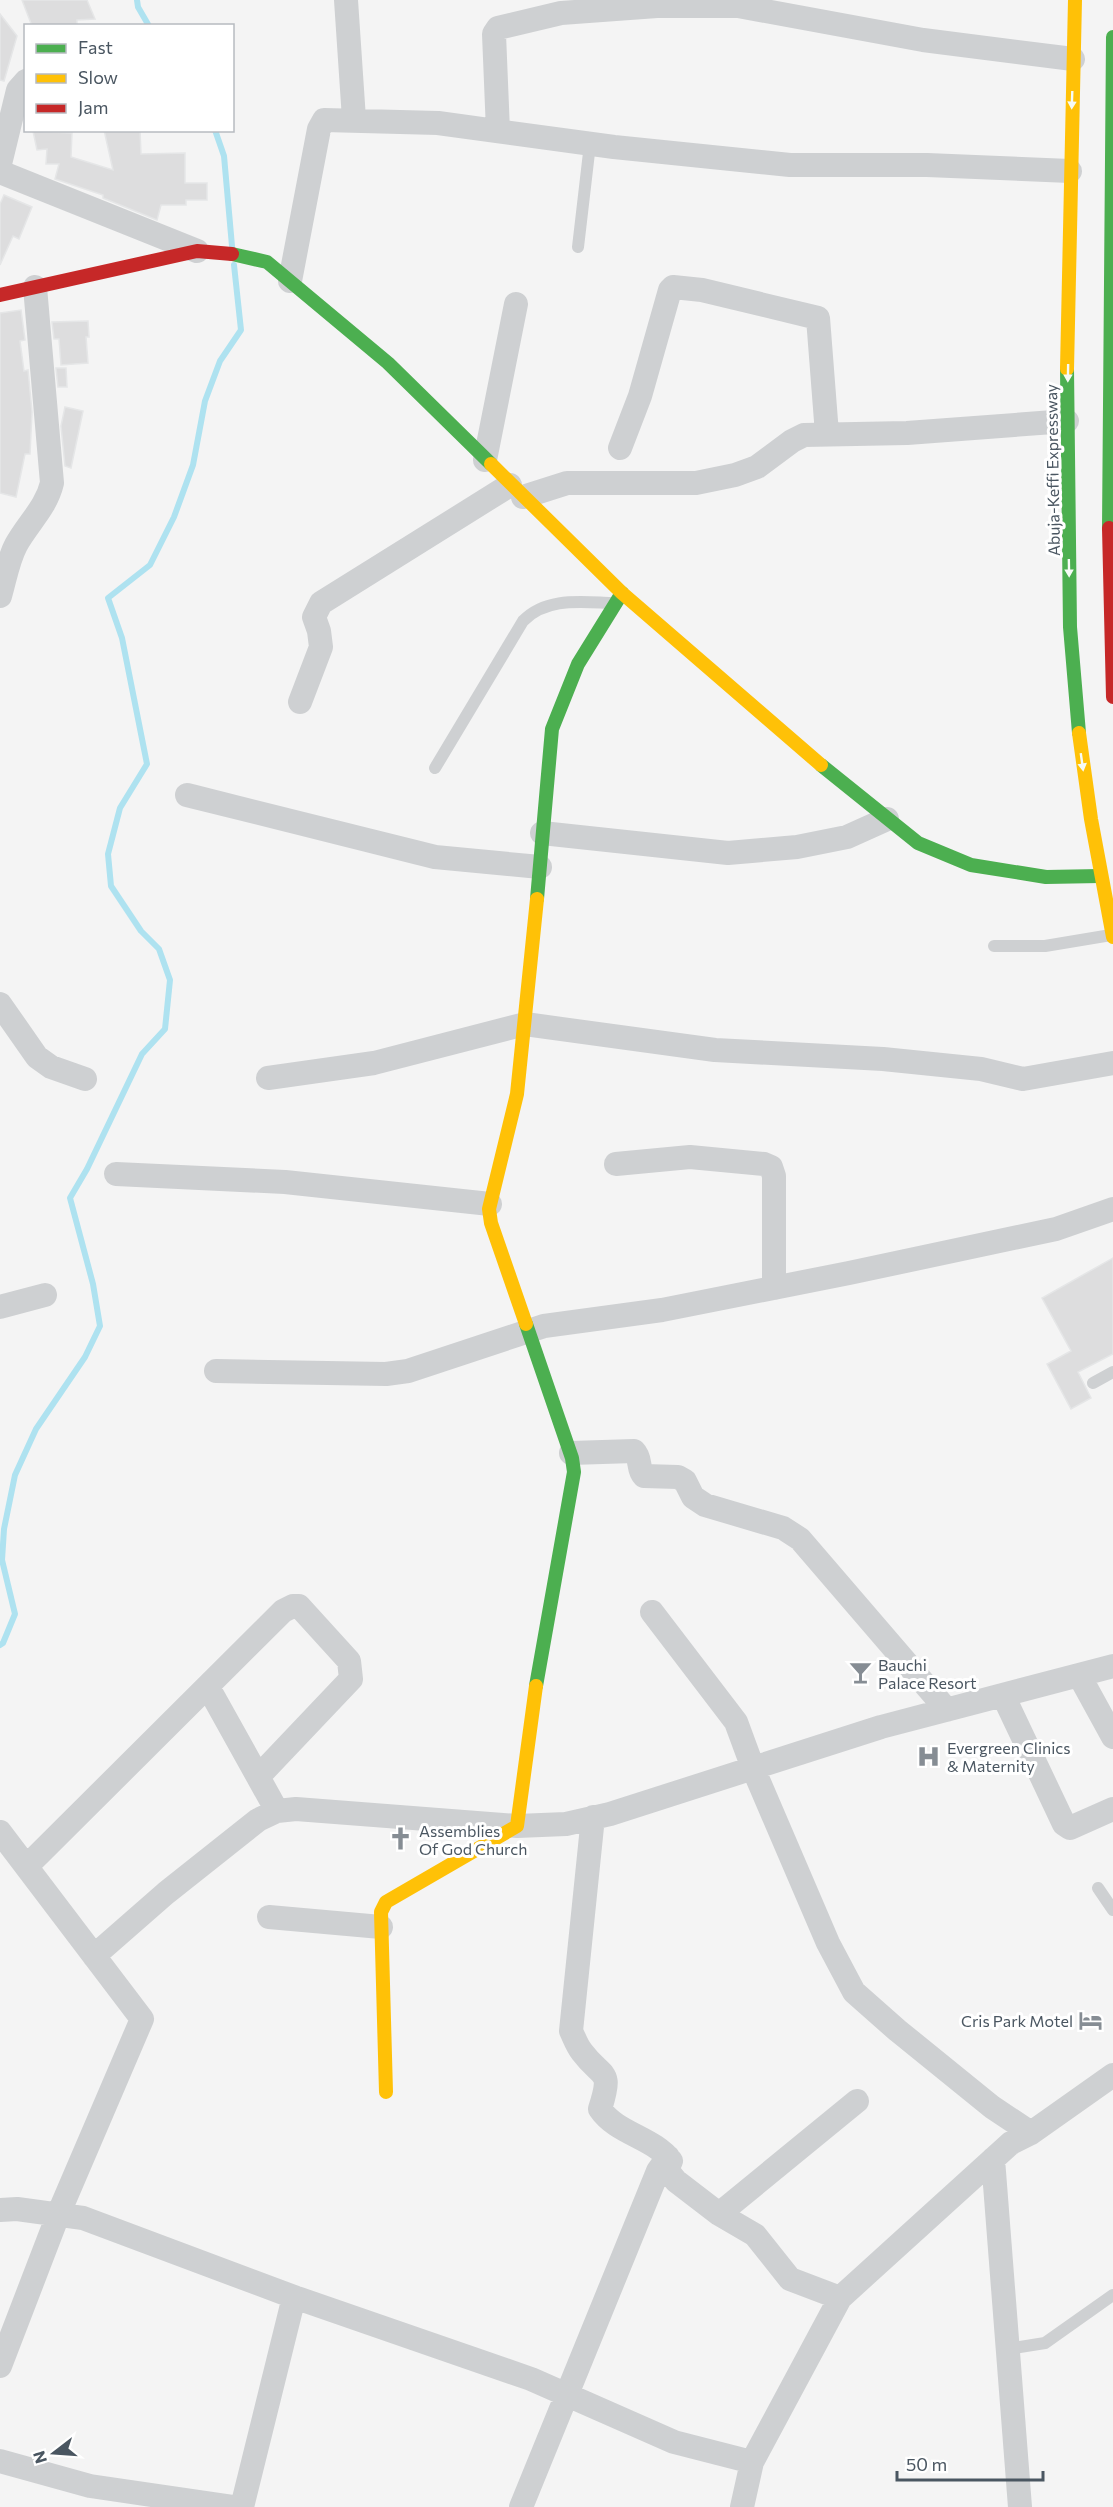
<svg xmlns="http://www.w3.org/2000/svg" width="1113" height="2507" font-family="Commissioner,sans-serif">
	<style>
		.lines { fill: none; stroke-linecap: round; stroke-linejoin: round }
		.stream { stroke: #aee2f0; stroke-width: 6 }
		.building { fill: #ddddde; stroke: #e5e6e7; stroke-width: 1.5 }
		.lane { stroke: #ced0d2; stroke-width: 12 }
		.street { stroke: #ced0d2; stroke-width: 24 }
		.fast { stroke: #4caf50; stroke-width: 14 }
		.slow { stroke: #ffc107; stroke-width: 14 }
		.jam { stroke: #c62828; stroke-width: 14 }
		.oneway { fill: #f6fbf6 }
		.labels { text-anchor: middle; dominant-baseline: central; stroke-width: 6; stroke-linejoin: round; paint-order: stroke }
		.street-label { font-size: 16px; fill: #4a5661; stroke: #fff }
		.poi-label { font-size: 16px; fill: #4a5661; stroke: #fff; text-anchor: start }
	</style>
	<rect width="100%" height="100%" fill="#f4f4f4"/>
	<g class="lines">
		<path class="stream" d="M137 0 138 7 149 26
			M215 130 224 156 232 246
			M0 1645 3 1643 15 1614 2 1560 4 1529 15 1475 36 1429 85 1357 100 1326 93 1284 70 1198 87 1169 142 1054 165 1029 170 980 159 949 141 931 111 886 108 854 120 808 147 764 122 638 108 598 150 565 174 517 193 465 205 401 220 361 241 330 234 265"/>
	</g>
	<path class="building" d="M22 0H87L95 19 77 20V26H32Z
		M0 14 17 36 4 81 0 80Z
		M104 130H140L141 154 185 153V183H207V200H186V205H161L157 220 103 198V195L55 179 59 164H46L47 149 37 150 33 131 72 133 71 157 113 170Z
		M4 195 32 207 19 239 13 236 0 265V204Z
		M21 310 25 340 20 341 24 371 28 370 32 412 30 454H25L16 497 0 493V313Z
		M88 321 89 337H86L88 363 61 365 59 339H54L52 322Z
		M56 368H66L67 387H58Z
		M65 407 83 411 71 468 65 466 61 426Z
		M1113 1258V1354L1078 1372 1091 1398 1071 1409 1047 1364 1071 1351 1042 1298Z"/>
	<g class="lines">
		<path class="lane" d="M578 247 590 144
			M435 768 523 621C546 597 581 602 611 603
			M994 946H1045L1111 935
			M1093 1383 1113 1372
			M1098 1888 1113 1910
			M1008 2349 1045 2343 1113 2295"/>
		<path class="street" d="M346 0 354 119
			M498 131 494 34 498 28 561 13 657 6H738L923 40 1073 59
			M0 164 18 90 26 81
			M0 172 197 251
			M290 281 319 129 324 120 438 123 614 147 790 165H927L1070 171
			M620 448 640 396 670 290 673 287 702 290 818 318 827 434
			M485 460 516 304
			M523 497 567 483H696L735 475 757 467 792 441 804 435 907 433 1067 421
			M0 596C5 579 8 560 16 545 28 523 46 508 52 483L35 287
			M300 702 321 647 319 631 314 617 321 603 510 485
			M187 795 435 857 540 867
			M542 833 728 853 797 847 847 837 887 819
			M0 1004 37 1057 51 1067 85 1079
			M268 1078 374 1063 525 1024 715 1050 883 1059 981 1069 1023 1079 1113 1063
			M616 1164 690 1157 764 1164 771 1167 774 1176V1288
			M116 1174 285 1182 490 1204
			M0 1307 45 1295
			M216 1371 386 1374 408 1371 544 1326 662 1310 849 1273 1056 1229 1113 1209
			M571 1453 634 1451C642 1459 637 1469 644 1476L678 1477 685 1481 693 1497 705 1505 783 1528 800 1539 947 1710
			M652 1612 736 1722 753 1768 828 1943 854 1992 897 2030 992 2107 1031 2133
			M1079 1675 1113 1737
			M208 1687 277 1811
			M1003 1695 1064 1824 1070 1828 1113 1809
			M593 1817 571 2031C574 2037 577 2046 582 2052 603 2080 613 2068 600 2109 617 2134 653 2137 671 2161L667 2170 676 2181 719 2214 755 2235 790 2279 840 2298
			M0 1832 142 2019 58 2215 0 2366
			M27 1866 283 1611 293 1606H299L349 1661 351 1679 258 1777
			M269 1917 381 1927
			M94 1956 166 1893 258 1820 277 1811 296 1809 517 1826 566 1824 610 1814 881 1727 1113 1666
			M993 2159 1020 2507
			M0 2210 17 2209 83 2218 294 2297 531 2379 674 2442 752 2462
			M719 2214 857 2101
			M0 2461 90 2486 234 2507
			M242 2507 294 2297
			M521 2507 658 2171 668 2157
			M742 2507 752 2462 840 2298 1011 2143 1031 2133 1113 2075"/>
		<path class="fast" d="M232 254 267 262 388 363 491 464
			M1067 369 1070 627 1079 733
			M1109 528 1113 37
			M821 765 918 843 971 865 1046 877 1100 876
			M537 899 552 729 578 664 622 593
			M526 1324 572 1458 574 1472 536 1686"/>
		<path class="slow" d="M1067 369 1075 0
			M491 464 622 593 821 765
			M1079 733 1091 819 1113 937
			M526 1324 491 1223 489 1209 517 1094 537 899
			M386 2092 381 1912 386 1902 517 1826 536 1686"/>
		<path class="jam" d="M0 295 197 251 232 254
			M1109 528 1113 697"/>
	</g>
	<defs><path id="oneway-solid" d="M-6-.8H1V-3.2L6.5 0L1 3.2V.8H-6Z" transform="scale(1.5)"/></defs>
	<g class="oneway">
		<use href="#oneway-solid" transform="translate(1072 100) rotate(92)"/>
		<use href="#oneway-solid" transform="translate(1068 373) rotate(91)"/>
		<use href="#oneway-solid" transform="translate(1069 568) rotate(89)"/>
		<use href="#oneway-solid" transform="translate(1082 762) rotate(82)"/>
	</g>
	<defs>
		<symbol id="bar-bare" viewBox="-9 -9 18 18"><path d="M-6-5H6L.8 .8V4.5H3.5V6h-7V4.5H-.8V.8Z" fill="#868d94" stroke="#fff" stroke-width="2.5" paint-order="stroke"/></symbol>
		<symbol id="hospital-bare" viewBox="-9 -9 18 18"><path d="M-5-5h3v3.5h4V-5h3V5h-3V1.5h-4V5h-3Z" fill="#868d94" stroke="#fff" stroke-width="2.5" paint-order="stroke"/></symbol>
		<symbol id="church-bare" viewBox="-9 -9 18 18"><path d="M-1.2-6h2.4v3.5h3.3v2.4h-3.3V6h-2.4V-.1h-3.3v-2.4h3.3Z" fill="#868d94" stroke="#fff" stroke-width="2.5" paint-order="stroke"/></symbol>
		<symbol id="hotel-bare" viewBox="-9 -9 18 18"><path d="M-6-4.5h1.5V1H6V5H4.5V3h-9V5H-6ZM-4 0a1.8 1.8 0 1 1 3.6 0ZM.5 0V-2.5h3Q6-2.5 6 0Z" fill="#868d94" stroke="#fff" stroke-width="2.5" paint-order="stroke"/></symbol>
	</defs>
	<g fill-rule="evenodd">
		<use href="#bar-bare" x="844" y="1656" width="33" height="33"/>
		<use href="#hospital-bare" x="912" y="1740" width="33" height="33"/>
		<use href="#church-bare" x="384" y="1822" width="33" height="33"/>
		<use href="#hotel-bare" x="1074" y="2004" width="33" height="33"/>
	</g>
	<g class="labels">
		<g class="street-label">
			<text transform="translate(1052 470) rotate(-91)">Abuja-Keffi Expressway</text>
		</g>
		<g class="poi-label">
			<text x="878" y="1664">Bauchi<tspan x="878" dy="18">Palace Resort</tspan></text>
			<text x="947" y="1747">Evergreen Clinics<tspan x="947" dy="18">&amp; Maternity</tspan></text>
			<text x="419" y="1830">Assemblies<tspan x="419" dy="18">Of God Church</tspan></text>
			<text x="1073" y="2020" text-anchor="end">Cris Park Motel</text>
		</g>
	</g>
	<rect x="24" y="24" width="210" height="108" fill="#ffffff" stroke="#b7bbc0" stroke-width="1.5"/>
	<rect x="36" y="44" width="30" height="9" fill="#4caf50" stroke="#b7bbc0" stroke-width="1.5"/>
	<text x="78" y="54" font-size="18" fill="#4a5661">Fast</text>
	<rect x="36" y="74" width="30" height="9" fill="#ffc107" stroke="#b7bbc0" stroke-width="1.5"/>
	<text x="78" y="84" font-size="18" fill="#4a5661">Slow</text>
	<rect x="36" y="104" width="30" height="9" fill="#c62828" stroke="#b7bbc0" stroke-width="1.5"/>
	<text x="78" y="114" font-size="18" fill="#4a5661">Jam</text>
	<g transform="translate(54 2453) rotate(253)" stroke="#ffffff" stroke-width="4.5" paint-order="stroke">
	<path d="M0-4.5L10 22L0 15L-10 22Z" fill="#4a5661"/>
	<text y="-9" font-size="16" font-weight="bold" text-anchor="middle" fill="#4a5661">N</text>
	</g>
	<path d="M897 2471v9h146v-9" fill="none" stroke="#4a5661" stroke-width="3"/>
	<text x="906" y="2471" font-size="18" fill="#4a5661" stroke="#ffffff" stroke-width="4.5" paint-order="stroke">50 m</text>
</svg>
